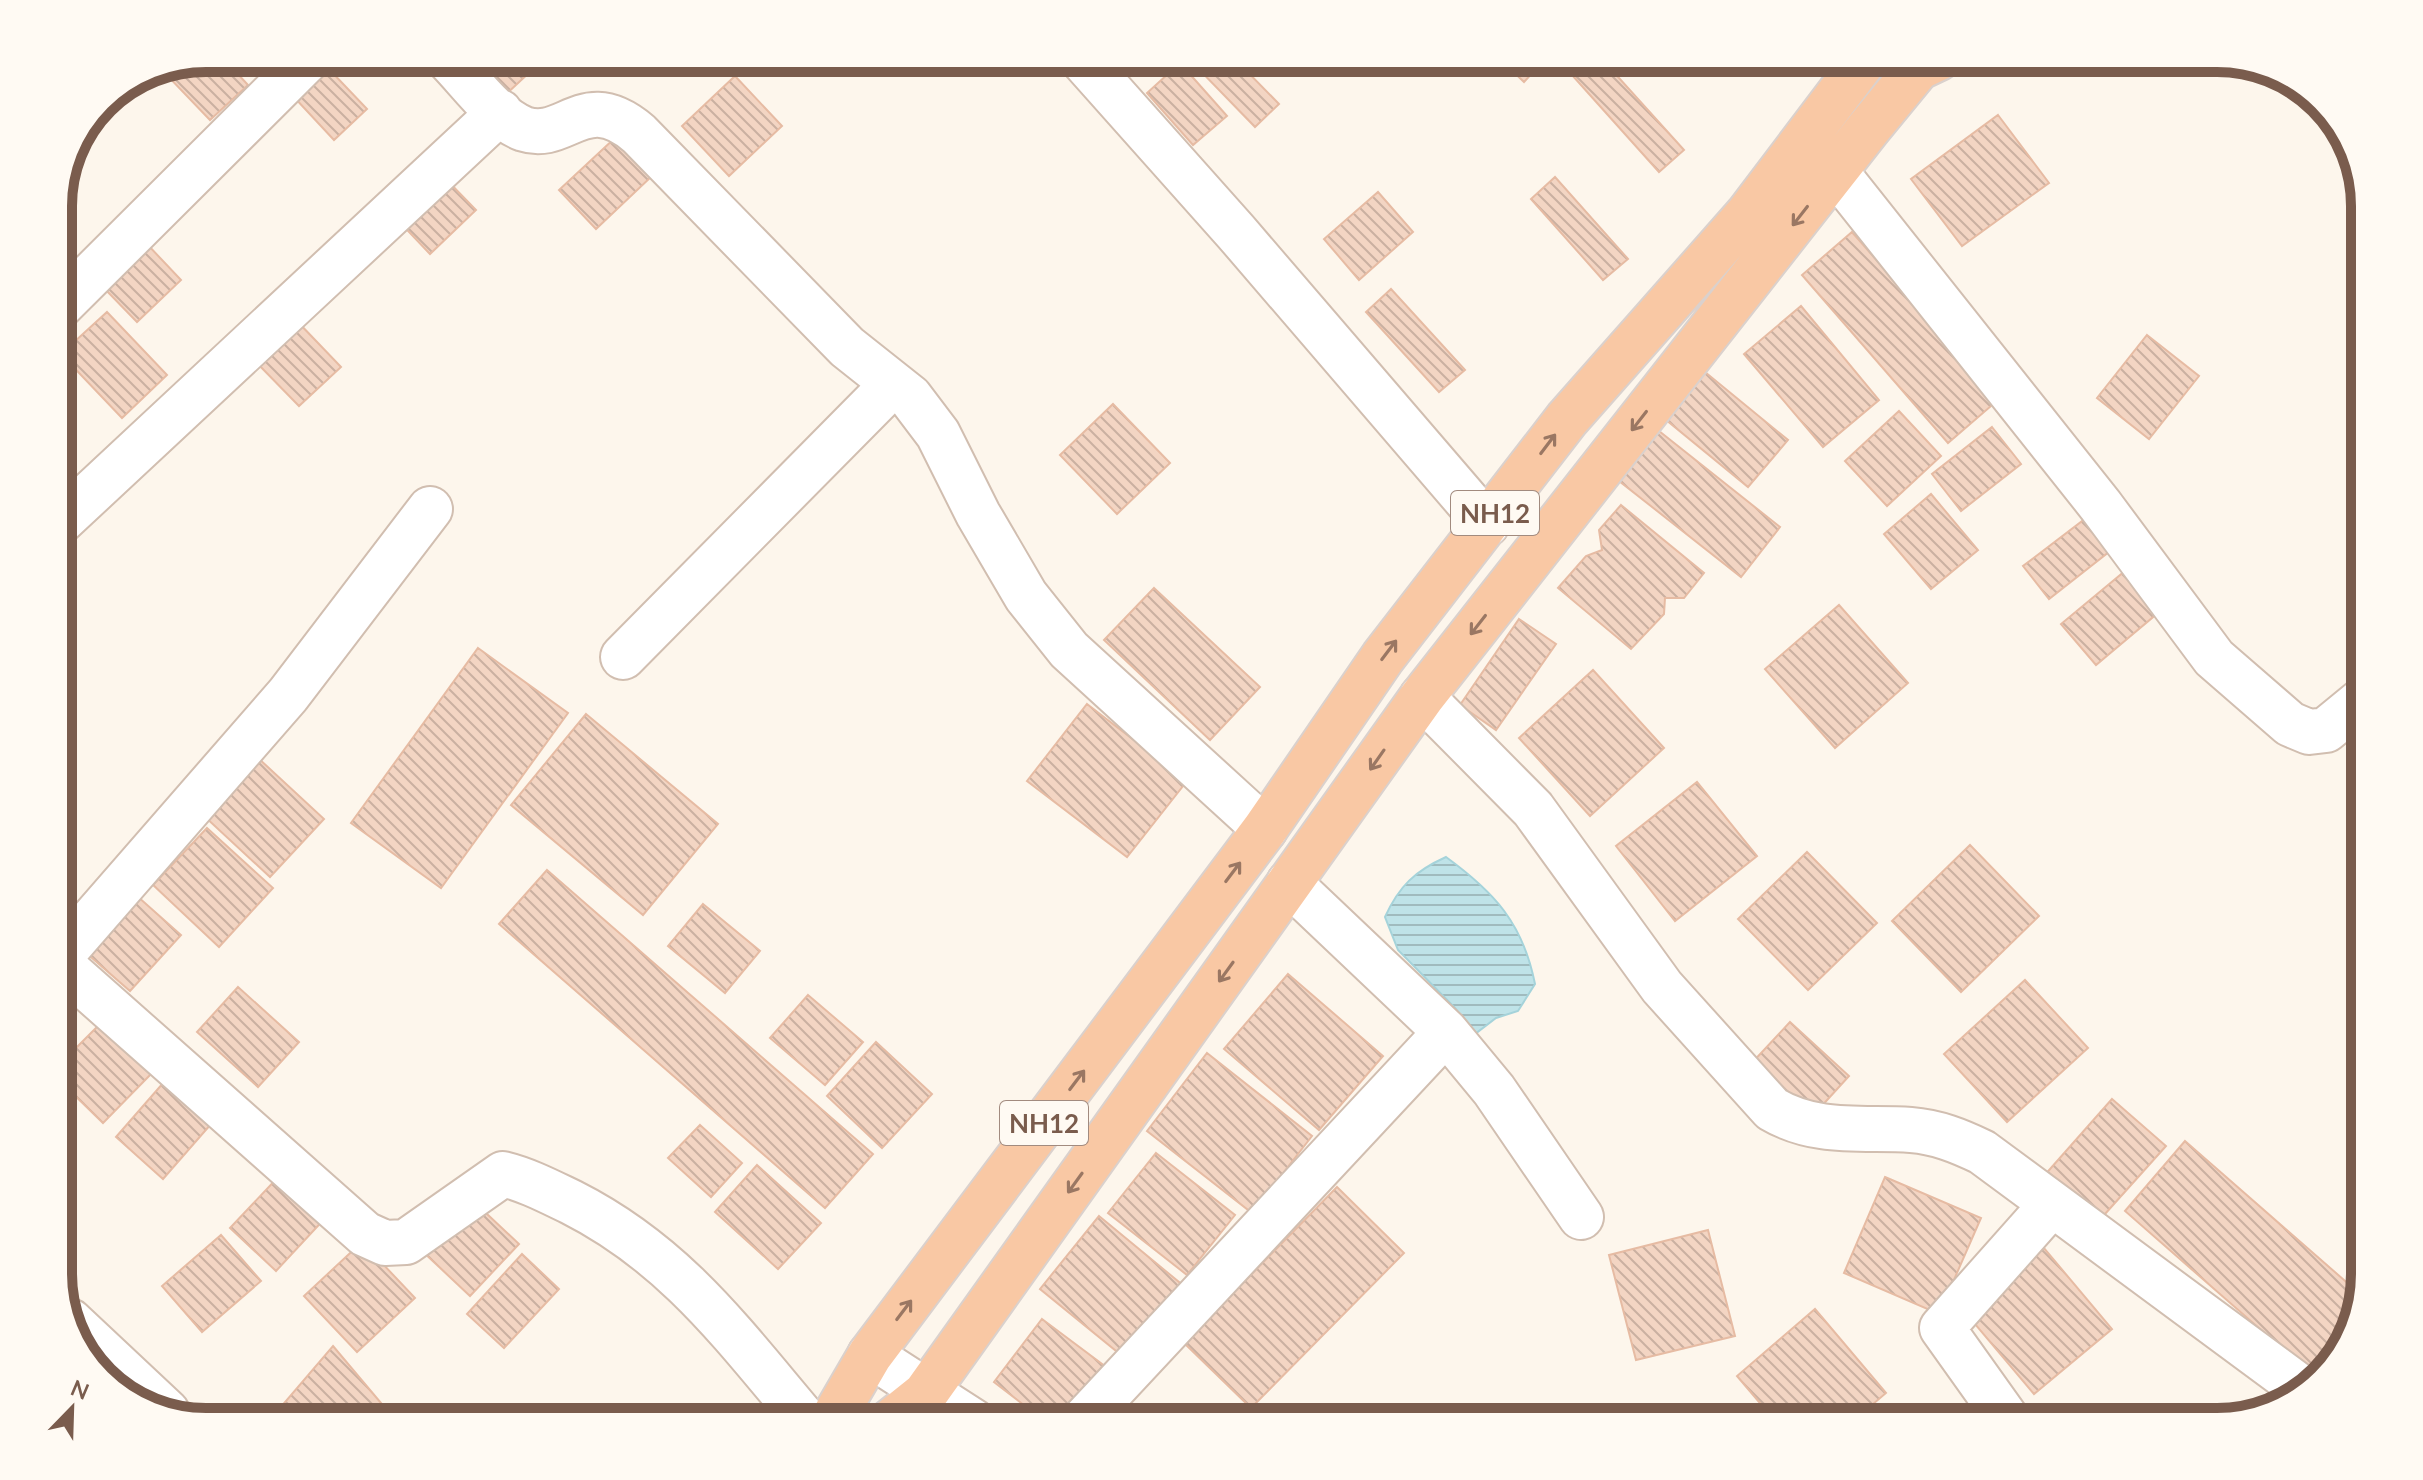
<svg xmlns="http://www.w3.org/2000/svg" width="2423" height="1480" font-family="Lato,sans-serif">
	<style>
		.water { fill: url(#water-rules); stroke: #a5d3da; stroke-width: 2 }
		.building { fill: url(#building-back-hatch); stroke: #e6bba3; stroke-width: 2 }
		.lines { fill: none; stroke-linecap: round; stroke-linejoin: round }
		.minor-casing { stroke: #d1beb0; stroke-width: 48 }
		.trunk-casing { stroke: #dad1cd; stroke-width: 48 }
		.minor { stroke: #fff; stroke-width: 44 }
		.trunk { stroke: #f9c8a4; stroke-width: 44 }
		.oneway { stroke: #9a7763 }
		.labels { text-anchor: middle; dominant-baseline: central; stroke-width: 7; stroke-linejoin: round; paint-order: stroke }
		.shield { fill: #fffaf3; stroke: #a28b7f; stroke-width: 2 }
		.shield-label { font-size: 26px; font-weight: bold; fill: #7a5c4d }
		.rim { fill: none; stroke: #7a5c4d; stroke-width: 10 }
	</style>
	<defs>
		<pattern id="water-rules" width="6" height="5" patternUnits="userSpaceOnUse" patternTransform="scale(2)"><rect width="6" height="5" fill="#bfe3e8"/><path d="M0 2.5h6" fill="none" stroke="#a0bbbe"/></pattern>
		<pattern id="building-back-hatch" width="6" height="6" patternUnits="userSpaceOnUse" patternTransform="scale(2)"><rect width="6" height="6" fill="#f3d5c3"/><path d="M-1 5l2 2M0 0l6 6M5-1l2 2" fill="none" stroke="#cab0a1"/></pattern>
	</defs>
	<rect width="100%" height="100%" fill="#fdf6ec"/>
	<path class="water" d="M1446 857C1494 892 1523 923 1535 984L1518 1011 1496 1018 1475 1034 1455 1008 1398 950 1385 917C1399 886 1415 871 1446 857Z"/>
	<path class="building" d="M206 58H223L248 85 210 120 159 67Z
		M242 58H297L268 85Z
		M466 58H545L503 97Z
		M1188 58H1234L1279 104 1255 127Z
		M1499 58H1546L1524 82Z
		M1591 58H1601L1684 150 1659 172 1572 75Z
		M1180 63 1227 116 1193 145 1147 93Z
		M326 66 367 109 334 140 293 96Z
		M735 76 782 126 729 176 682 126Z
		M1998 115 2049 183 1962 246 1911 179Z
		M616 137 652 176 596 229 559 190Z
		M439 172 476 210 430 254 393 215Z
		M1555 177 1628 259 1603 280 1531 199Z
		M1378 192 1413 232 1359 280 1324 239Z
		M1852 232 1998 400 1948 443 1802 275Z
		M146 243 181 280 137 322 101 285Z
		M1391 289 1465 370 1439 392 1366 312Z
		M1801 306 1879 400 1823 447 1744 354Z
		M107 312 167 375 122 418 61 354Z
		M296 320 341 367 299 406 254 360Z
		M2147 335 2199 376 2149 439 2097 398Z
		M1705 372 1788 440 1748 487 1665 419Z
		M1113 404 1170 463 1117 514 1060 455Z
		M1899 411 1941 456 1887 506 1845 461Z
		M1654 427 1780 527 1741 577 1614 477Z
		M1992 427 2021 464 1961 511 1932 474Z
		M1931 494 1978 550 1931 589 1884 534Z
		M1621 505 1704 573 1684 598H1665L1664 614 1631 649 1558 588 1586 556 1602 550 1599 530Z
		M2094 512 2119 544 2049 599 2023 566Z
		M2131 566 2165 607 2096 665 2061 624Z
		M1154 588 1260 687 1210 740 1104 640Z
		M1839 605 1908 683 1835 748 1765 669Z
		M1519 619 1556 644 1496 730 1460 705Z
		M478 648 568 713 441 888 351 823Z
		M1593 670 1664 748 1590 816 1519 738Z
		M1087 704 1187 781 1127 857 1027 781Z
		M586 714 718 824 643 915 511 805Z
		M257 757 324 819 270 877 204 816Z
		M1697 782 1757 856 1675 921 1616 846Z
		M207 828 273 888 219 947 153 885Z
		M1970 845 2039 916 1961 992 1892 921Z
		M1807 852 1877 923 1808 990 1738 919Z
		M547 870 873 1154 825 1208 499 924Z
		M128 888 181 935 130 991 77 945Z
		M703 904 760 951 725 993 668 946Z
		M1288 974 1383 1056 1319 1130 1224 1049Z
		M2025 980 2088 1048 2007 1122 1944 1054Z
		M238 987 299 1042 258 1087 197 1032Z
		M808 995 863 1042 825 1085 770 1038Z
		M102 1022 153 1072 103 1123 58 1079V1066Z
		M1790 1022 1849 1076 1808 1121 1749 1066Z
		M876 1042 932 1094 882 1148 827 1096Z
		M1207 1053 1312 1136 1252 1213 1147 1131Z
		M171 1074 218 1116 163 1179 116 1137Z
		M2112 1099 2166 1146 2096 1224 2043 1177Z
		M700 1125 742 1163 711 1197 668 1158Z
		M2185 1141 2360 1294 2345 1349 2316 1378 2125 1211Z
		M1156 1153 1235 1215 1187 1275 1108 1213Z
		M757 1165 821 1223 778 1269 715 1212Z
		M282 1173 328 1215 276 1271 230 1228Z
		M1885 1177 1981 1218 1939 1314 1844 1273Z
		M1337 1187 1404 1253 1251 1408 1184 1343Z
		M470 1198 519 1244 470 1296 421 1250Z
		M1099 1216 1185 1287 1126 1359 1040 1289Z
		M1708 1230 1735 1336 1636 1360 1609 1255Z
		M221 1235 261 1281 202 1332 162 1286Z
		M362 1242 415 1298 357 1352 304 1296Z
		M2043 1247 2112 1329 2034 1394 1964 1311Z
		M522 1254 559 1289 504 1348 467 1314Z
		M1815 1309 1886 1393 1852 1422H1776L1737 1376Z
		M1042 1319 1106 1367 1065 1422H1046L994 1382Z
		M333 1346 397 1422H268Z
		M1899 1408 1912 1422H1883Z"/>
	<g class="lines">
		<defs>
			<path id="minor" d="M447 58C469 80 495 118 524 129 566 143 584 87 639 134L847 347 910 397 938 434 978 514 1026 596 1069 650 1265 829
				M1081 58 1236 232 1487 524
				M1835 171 2101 506 2214 658 2290 724 2309 732 2326 730 2365 698
				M58 308 309 58
				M58 524 500 112
				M623 657 893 384
				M1422 697 1533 809 1662 987 1772 1109C1816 1135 1862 1127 1911 1130 1937 1132 1959 1141 1982 1152L2304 1390
				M1289 883 1446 1032 1494 1090 1581 1217
				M58 959 288 695 430 509
				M58 962 365 1234 385 1243 406 1242 503 1174C527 1180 548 1191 571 1202 676 1255 733 1335 807 1422
				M70 1321 167 1412
				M870 1355 974 1422
				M1082 1422 1446 1032
				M2009 1422 1942 1328 2052 1204"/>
			<path id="trunk" d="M831 1422 870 1355 1265 829 1383 657 1567 419 1748 214 1866 58
				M890 1422 925 1394 1422 697 1868 129 1918 68 1939 58"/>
		</defs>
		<use href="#minor" class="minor-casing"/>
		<use href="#trunk" class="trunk-casing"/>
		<use href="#minor" class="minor"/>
		<use href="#trunk" class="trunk"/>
	</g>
	<defs><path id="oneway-shaft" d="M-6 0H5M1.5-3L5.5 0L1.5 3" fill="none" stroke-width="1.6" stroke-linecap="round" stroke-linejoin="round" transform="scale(2)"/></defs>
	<g class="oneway">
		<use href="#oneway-shaft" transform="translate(1800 216) rotate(128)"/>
		<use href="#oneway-shaft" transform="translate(1639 421) rotate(128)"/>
		<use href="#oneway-shaft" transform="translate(1548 444) rotate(-53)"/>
		<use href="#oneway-shaft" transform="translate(1478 625) rotate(128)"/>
		<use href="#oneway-shaft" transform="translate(1389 650) rotate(-53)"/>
		<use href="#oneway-shaft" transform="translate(1377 760) rotate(125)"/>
		<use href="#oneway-shaft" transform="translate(1233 872) rotate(-53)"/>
		<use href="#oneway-shaft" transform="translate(1226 972) rotate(126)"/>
		<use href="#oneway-shaft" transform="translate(1077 1080) rotate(-53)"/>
		<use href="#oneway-shaft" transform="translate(1075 1183) rotate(126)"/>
		<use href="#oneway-shaft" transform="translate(904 1310) rotate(-53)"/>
	</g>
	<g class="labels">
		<g class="shield">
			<rect x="1451" y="491" width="88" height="44" rx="6"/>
			<rect x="1000" y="1101" width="88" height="44" rx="6"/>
		</g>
		<g class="shield-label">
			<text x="1495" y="513">NH12</text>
			<text x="1044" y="1123">NH12</text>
		</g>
	</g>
	<path d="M0 0H2423V1480H0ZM206 72H2217A134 134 0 0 1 2351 206V1274A134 134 0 0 1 2217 1408H206A134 134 0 0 1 72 1274V206A134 134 0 0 1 206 72Z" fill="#fffaf3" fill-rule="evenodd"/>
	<path class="rim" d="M206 72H2217A134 134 0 0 1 2351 206V1274A134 134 0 0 1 2217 1408H206A134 134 0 0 1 72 1274V206A134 134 0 0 1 206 72Z"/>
	<g transform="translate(72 1408) rotate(23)" stroke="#fffaf3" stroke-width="6" paint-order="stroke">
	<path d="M0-6L14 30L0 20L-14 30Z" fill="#7a5c4d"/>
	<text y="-12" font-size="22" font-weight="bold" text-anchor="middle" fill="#7a5c4d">N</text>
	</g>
</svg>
